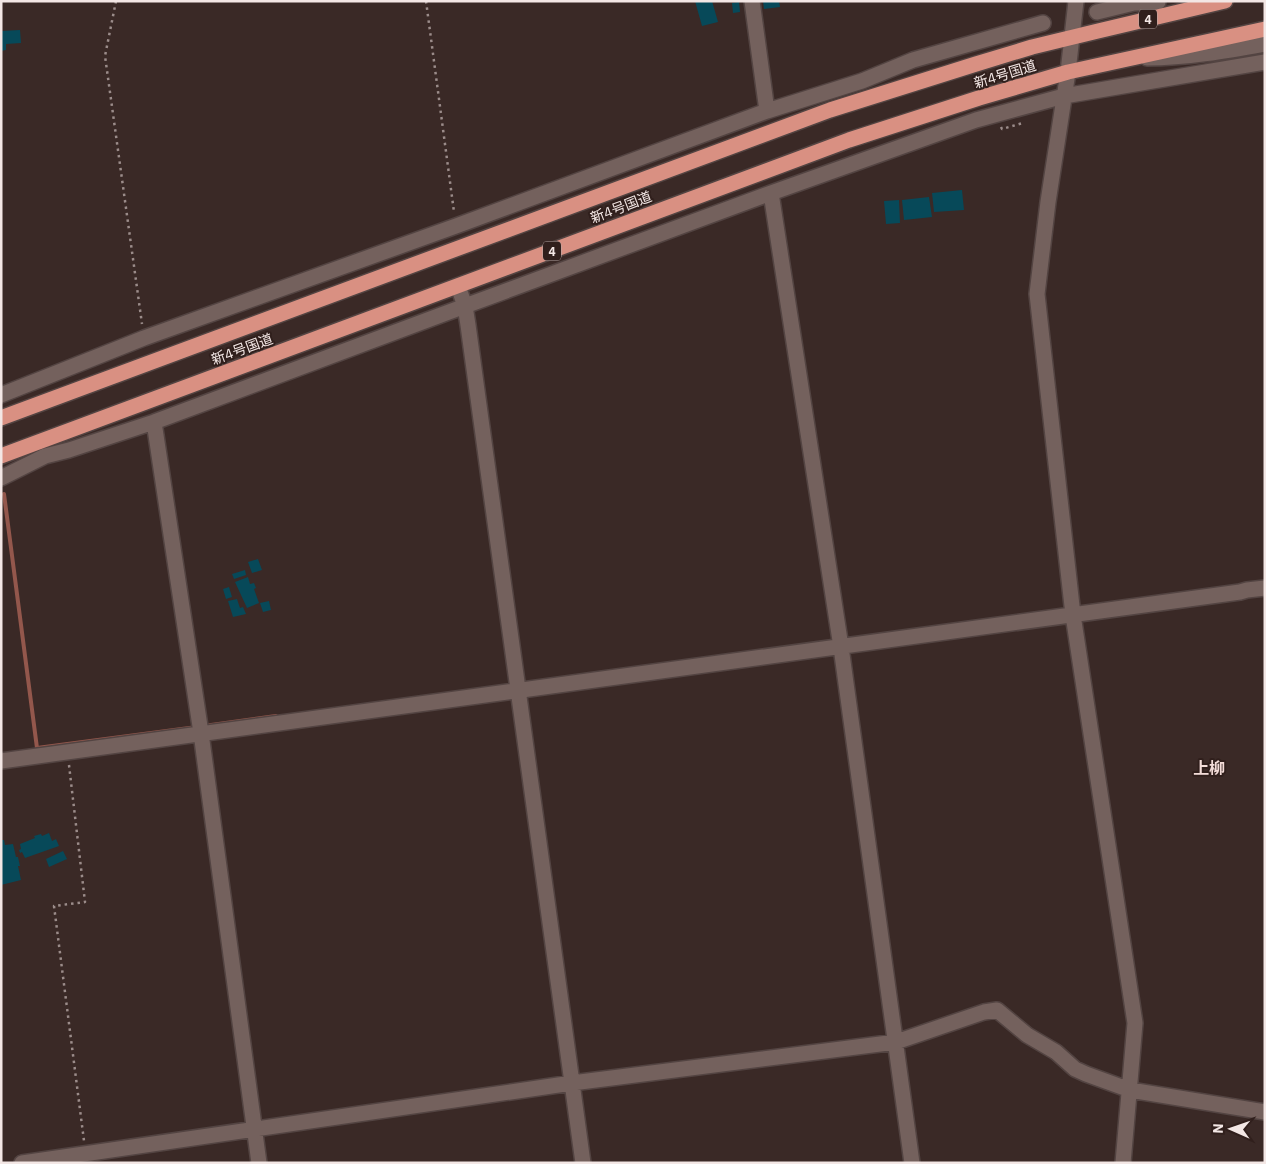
<svg xmlns="http://www.w3.org/2000/svg" width="1266" height="1164" font-family="'IBM Plex Sans','Noto Sans JP',sans-serif">
	<style>
		.lines { fill: none; stroke-linecap: round; stroke-linejoin: round }
		.stream { stroke: #93574c; stroke-width: 4 }
		.building { fill: #074959 }
		.minor-casing { stroke: #534442; stroke-width: 18 }
		.highway-casing { stroke: #534442; stroke-width: 18 }
		.path { stroke: #9b8c8a; stroke-width: 2.5; stroke-dasharray: 2.5 4; stroke-linecap: butt }
		.minor { stroke: #74615d; stroke-width: 15 }
		.highway { stroke: #d99082; stroke-width: 15 }
		.labels { text-anchor: middle; dominant-baseline: central; stroke-width: 4; stroke-linejoin: round; paint-order: stroke }
		.shield { fill: #301f1c; stroke: #b8aba9; stroke-width: 1 }
		.shield-label { font-size: 12px; font-weight: bold; fill: #f3e7e5 }
		.street-label { font-size: 14px; fill: #f3e7e5; stroke: #301f1c }
		.quarter-label { font-size: 16px; font-weight: bold; fill: #f3dcd8; stroke: #301f1c }
	</style>
	<rect width="100%" height="100%" fill="#3a2926"/>
	<g class="lines">
		<path class="stream" d="M4 494 37 748 197 727
			M204 726 276 716"/>
	</g>
	<path class="building" d="M695 1H712L718 22 702 26Z
		M763 1H779L780 7 764 9Z
		M739 2 740 12 733 13 732 3Z
		M20 30 21 43 6 44V50L1 51V31Z
		M962 190 964 210 934 212 932 193Z
		M929 197 932 217 904 220 902 200Z
		M899 200 900 223 886 224 884 201Z
		M258 559 262 570 252 573 248 562Z
		M245 570 246 575 234 579 232 574Z
		M248 577 250 584 254 583 256 588 254 589 259 603 247 608 235 582Z
		M229 587 232 597 226 599 223 589Z
		M237 599 240 608 243 607 246 614 233 617 228 601Z
		M269 601 271 610 263 612 260 603Z
		M49 833 52 841 56 839 59 846 25 858 22 852 20 853 19 850 21 849 20 844 35 838 34 836 41 834 42 836Z
		M1 840H4L5 845 13 844 16 857H18L20 866H18L21 880 1 885Z
		M63 851 67 859 49 867 46 859Z"/>
	<g class="lines">
		<defs>
			<path id="minor" d="M752 1 767 111
				M1076 1 1068 72 1048 202 1037 294 1073 615 1135 1023 1123 1163
				M1097 12 1134 3 1158 2
				M1147 58C1187 58 1226 51 1265 44
				M771 193 841 647 912 1163
				M458 286 465 306 468 325 583 1163
				M1 395 144 338 456 226 767 111 862 81 913 60 1043 23
				M154 422 201 733 259 1163
				M1 478 45 456 69 450 154 422 465 306 771 193 976 120 1064 96 1265 62
				M1 761 1240 592 1247 590 1265 588
				M22 1163 572 1083 896 1042 984 1012 997 1010 1027 1035 1056 1052 1075 1069 1086 1074 1130 1090 1265 1112"/>
			<path id="highway" d="M1 418 830 110 976 64 1032 47 1098 31 1225 1
				M1 456 849 140 979 98 1068 72 1265 29"/>
		</defs>
		<use href="#minor" class="minor-casing"/>
		<use href="#highway" class="highway-casing"/>
		<path class="path" d="M116 1 105 56 142 324
			M426 1 454 212
			M1001 127 1002 129 1023 123
			M69 765 85 902 54 906 84 1141"/>
		<use href="#minor" class="minor"/>
		<use href="#highway" class="highway"/>
	</g>
	<g class="labels">
		<g class="shield">
			<rect x="1139" y="9.5" width="18" height="19" rx="4"/>
			<rect x="543" y="241.5" width="18" height="19" rx="4"/>
		</g>
		<g class="shield-label">
			<text x="1148" y="19">4</text>
			<text x="552" y="251">4</text>
		</g>
		<g class="street-label">
			<text transform="translate(1005 74) rotate(-17)">新4号国道</text>
			<text transform="translate(621 207) rotate(-21)">新4号国道</text>
			<text transform="translate(242 349) rotate(-20)">新4号国道</text>
		</g>
		<g class="quarter-label">
			<text x="1209" y="768">上柳</text>
		</g>
	</g>
	<rect width="1266" height="1164" fill="none" stroke="#f3e7e5" stroke-width="5"/>
	<g transform="translate(1231 1129) rotate(272)" stroke="#301f1c" stroke-width="4" paint-order="stroke">
	<path d="M0-4L9 19L0 12L-9 19Z" fill="#f3e7e5"/>
	<text y="-8" font-size="14" font-weight="bold" text-anchor="middle" fill="#f3e7e5">N</text>
	</g>
</svg>
